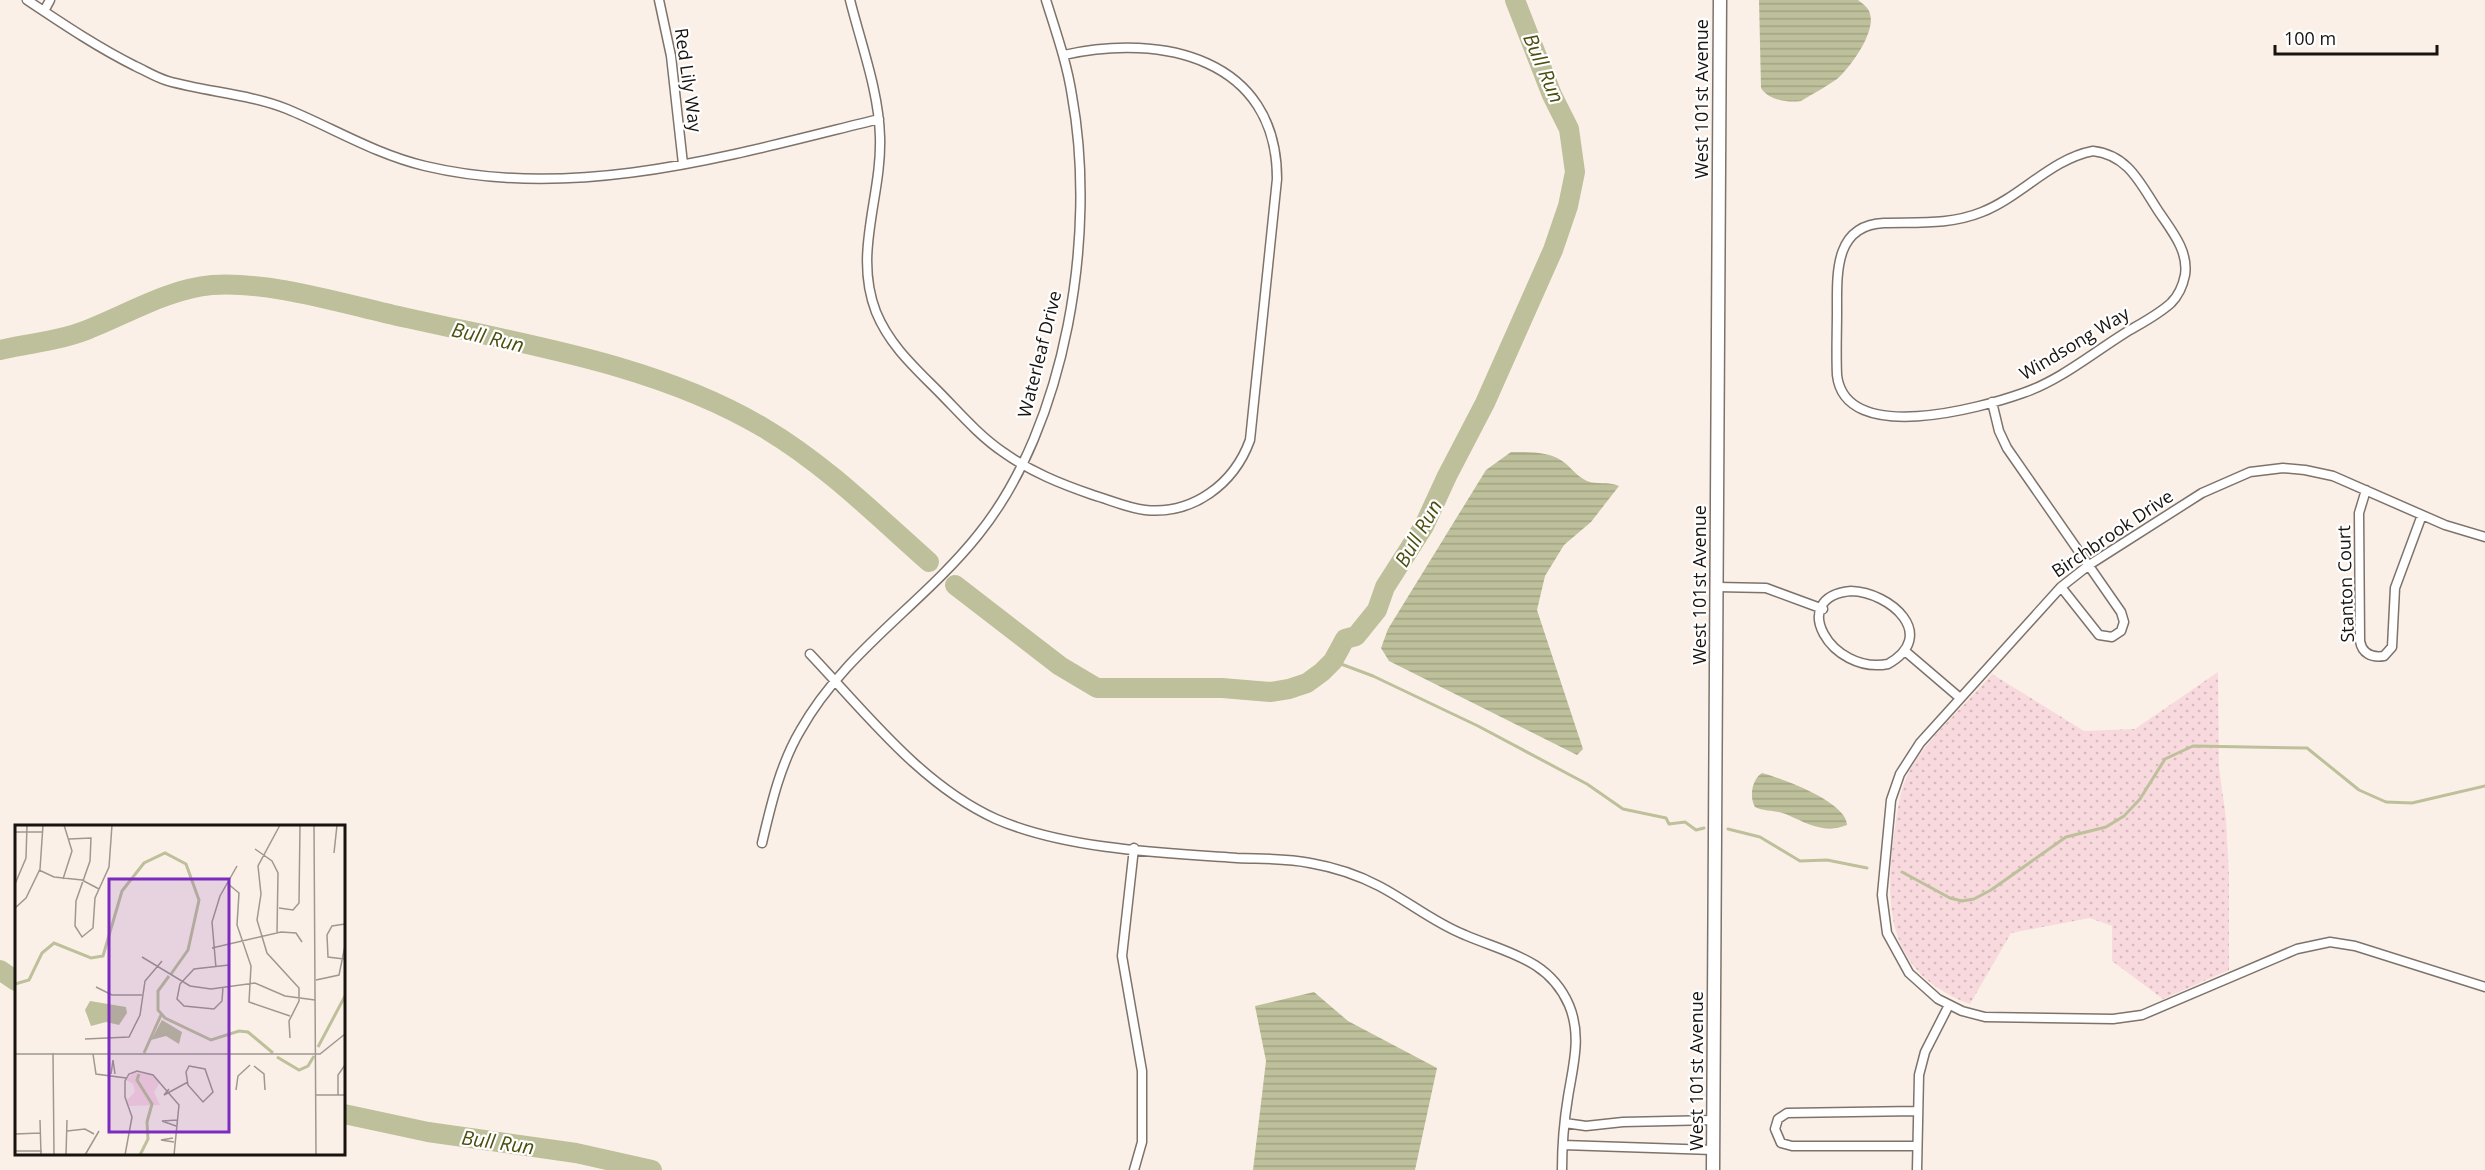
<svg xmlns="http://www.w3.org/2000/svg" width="2485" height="1170" font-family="'Open Sans',sans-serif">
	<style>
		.park { fill: url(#park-dots) }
		.water { fill: url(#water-rules) }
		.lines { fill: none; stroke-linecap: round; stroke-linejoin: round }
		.stream { stroke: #bdc09a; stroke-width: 3 }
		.river { stroke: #bdc09a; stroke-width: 20 }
		.street-casing { stroke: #7d736b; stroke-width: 11 }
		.secondary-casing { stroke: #7d736b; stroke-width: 15 }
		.street { stroke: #fff; stroke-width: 8 }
		.secondary { stroke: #fff; stroke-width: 12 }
		.labels { text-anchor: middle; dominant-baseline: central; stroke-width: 4.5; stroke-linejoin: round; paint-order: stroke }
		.street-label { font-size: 18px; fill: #161310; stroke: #fff }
		.water-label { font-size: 20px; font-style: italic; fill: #4d4f0f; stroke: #fff }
		.inset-river { fill: none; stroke: #bdc09a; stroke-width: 3 }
		.inset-road { fill: none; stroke: #9f9891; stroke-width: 1.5 }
		.view { fill: #7b2cbf; fill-opacity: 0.15; stroke: #7b2cbf; stroke-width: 3 }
		.inset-edge { fill: none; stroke: #161310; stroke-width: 3 }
	</style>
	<defs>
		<pattern id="park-dots" width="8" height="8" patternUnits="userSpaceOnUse" patternTransform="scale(1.5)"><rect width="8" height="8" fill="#f8d9dd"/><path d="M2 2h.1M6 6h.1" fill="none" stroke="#d4b9bd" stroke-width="1.8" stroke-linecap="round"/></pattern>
		<pattern id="water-rules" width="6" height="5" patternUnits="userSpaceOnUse" patternTransform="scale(1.5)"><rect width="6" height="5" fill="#bdc09a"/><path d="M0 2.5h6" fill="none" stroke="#a2a484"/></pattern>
	</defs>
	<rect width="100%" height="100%" fill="#fbf0e7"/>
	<path class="park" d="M2218 672 2219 768 2226 818 2229 875V970L2163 999 2112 961V926L2090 918 2011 933 1970 1004C1893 975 1884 917 1893 843 1896 821 1898 796 1907 776 1922 743 1968 703 1992 674L2084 731 2135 729Z"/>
	<path class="water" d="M1759 0H1858C1863 4 1869 8 1870 14 1876 32 1850 68 1837 79 1826 87 1812 94 1801 101 1788 103 1768 100 1761 88Z
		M1511 452C1528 452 1551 451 1565 463 1572 469 1578 477 1587 481 1597 485 1608 481 1619 486L1591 522 1564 545 1545 576 1537 610 1583 749 1577 755 1389 661 1381 648 1388 629 1486 470Z
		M1762 773C1781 778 1847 802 1847 825 1825 834 1808 824 1788 815 1778 810 1765 812 1755 807 1749 797 1752 779 1762 773Z
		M1314 992 1348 1021 1437 1068 1415 1170H1253L1266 1061 1255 1006Z"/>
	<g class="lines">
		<path class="stream" d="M1333 661 1373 676 1478 726 1587 784 1623 809 1666 818 1669 824 1685 822 1696 830 1704 828
			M1728 829 1760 837 1800 861 1827 860 1867 868
			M1902 872 1950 898 1962 901 1974 899 1991 890 2066 837 2106 827 2124 816 2140 799 2165 759 2193 746 2307 748 2359 790 2386 802 2412 803 2485 786"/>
		<path class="river" d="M0 350C28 343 56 342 84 331 126 315 167 289 212 285 274 281 346 305 407 318 524 344 659 365 764 428 825 464 876 515 929 562
			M955 585 1060 666 1097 688H1222L1270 692 1289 689 1307 683 1322 672 1333 661 1345 639 1356 636 1377 610 1385 587 1424 526 1447 476 1485 403 1553 250 1568 206 1575 172 1569 129 1552 95 1515 0
			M0 970 16 981
			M344 1114 428 1132 576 1153 652 1170"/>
		<defs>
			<path id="street" d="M27 0C63 24 97 47 135 66 146 71 157 78 168 81 207 92 249 94 287 109 333 128 375 154 425 166 576 202 732 155 879 119
				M659 0 671 56 683 164
				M850 0C861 44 879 92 880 137 882 197 853 253 876 312 889 344 913 366 937 390 958 411 978 435 1003 452 1031 472 1061 484 1093 495 1110 500 1128 508 1145 510 1193 515 1234 484 1250 440L1277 179C1277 58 1162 33 1064 55
				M44 11 50 0
				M2093 151C2128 155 2140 183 2157 209 2170 229 2189 250 2185 275 2183 285 2178 296 2171 303 2158 315 2140 324 2125 333 2093 353 2059 381 2023 393 1981 408 1845 446 1837 375 1836 353 1837 332 1837 311 1837 274 1834 225 1884 223 1918 222 1950 225 1982 212 2022 196 2051 159 2093 151Z
				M1992 402 1999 431 2007 448 2121 612 2124 622 2121 631 2112 637 2099 635 2061 587
				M2366 490 2359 513 2360 641C2362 653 2371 658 2384 656L2392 647 2395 588 2422 515
				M2485 537 2445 525 2333 476 2305 470 2283 468 2250 472 2202 493 2089 565 2061 587 1920 743 1900 774 1891 800 1882 895 1887 933 1909 973 1938 999 1962 1011 1985 1017 2113 1019 2142 1015 2297 949 2330 942 2355 946 2485 987
				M1717 587 1766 588 1823 609
				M1851 591C1890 592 1939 635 1888 664 1831 675 1786 597 1851 591Z
				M1905 651 1960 698
				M810 654C866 713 921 785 996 819 1065 849 1162 853 1237 858 1262 859 1286 858 1310 863 1333 867 1358 875 1379 886 1408 901 1434 923 1465 935 1507 953 1549 959 1569 1005 1582 1036 1573 1066 1568 1097 1564 1121 1562 1146 1562 1170
				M762 843C771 805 780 765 800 731 844 652 923 604 978 535 1067 425 1097 233 1072 96 1067 63 1056 32 1046 0
				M1134 848 1122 956 1142 1071V1142L1134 1170
				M1916 1111 1787 1113 1778 1119 1775 1129 1781 1143 1792 1146H1917
				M1565 1123 1586 1126 1623 1122 1714 1120
				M1563 1145 1713 1150
				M1917 1170 1919 1075 1925 1052 1949 1005"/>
			<path id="secondary" d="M1713 1170 1720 0"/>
		</defs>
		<use href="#street" class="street-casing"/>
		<use href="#secondary" class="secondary-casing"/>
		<use href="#street" class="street"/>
		<use href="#secondary" class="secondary"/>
	</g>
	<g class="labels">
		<g class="street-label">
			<text transform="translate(689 80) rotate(82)">Red Lily Way</text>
			<text transform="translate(1701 99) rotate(-90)">West 101st Avenue</text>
			<text transform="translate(2074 343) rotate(-31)">Windsong Way</text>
			<text transform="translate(1039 354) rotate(-76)">Waterleaf Drive</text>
			<text transform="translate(2112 533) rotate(-34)">Birchbrook Drive</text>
			<text transform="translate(2345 584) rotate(-92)">Stanton Court</text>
			<text transform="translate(1699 585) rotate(-90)">West 101st Avenue</text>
			<text transform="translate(1696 1071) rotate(-90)">West 101st Avenue</text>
		</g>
		<g class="water-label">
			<text transform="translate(1544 68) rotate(67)">Bull Run</text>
			<text transform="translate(488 337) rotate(13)">Bull Run</text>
			<text transform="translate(1418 533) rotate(-60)">Bull Run</text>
			<text transform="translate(498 1142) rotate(8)">Bull Run</text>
		</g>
	</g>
	<g transform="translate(15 825)">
		<rect width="330" height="330" fill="#fbf0e7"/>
		<path d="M119 247 134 248 145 257 139 267 145 280 114 281 112 275 120 267 118 259 111 255Z" fill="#f8d9dd"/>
		<path d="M75 176 111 182 112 188 104 200 91 197 76 201 70 185ZM147 195 167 207 164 219 151 211 136 215Z" fill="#bdc09a"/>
		<path class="inset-river" d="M154 151 143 166V185L150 193 196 215 224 206 233 207 258 228M0 159 14 155 27 128 39 118 76 133 88 131 107 66 129 38 150 28 171 39 184 75 173 125 156 149M303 222 330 171M129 228 146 190M262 232 284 245 293 241 299 231M124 249 122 255 137 279 132 297 133 314 125 330"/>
		<path class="inset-road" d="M265 0 243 41 246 69 242 95 252 128 284 163V176L274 196 275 213M299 0 301 330M0 7H28M54 14 76 13 75 36 61 76 60 101 67 112 78 103 80 73 94 42 97 0M240 24 257 36 263 48 262 108M319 28 322 0M24 45 39 52 67 55 84 64M48 54 57 26 49 0M212 58 224 68 222 100 236 141 234 177 275 191M0 59 11 33 12 0M0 83 11 73 25 44 28 0M264 83 278 85 284 78 285 0M197 123 266 107 281 108 287 117M127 132 175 161 196 164 240 158 270 171 300 175M329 134 313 132 312 110 317 101 330 99M201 143 197 97 205 71 222 41M301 155 324 150 330 121M81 162 97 170H127M208 162 207 176 199 184 169 181 162 174 165 159 179 144 214 140M70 214 114 212 125 190 130 156 147 136M38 228 39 330M0 229H305L330 209M78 229 81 249 111 253M174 241 190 244 198 267 188 277 173 260 171 247ZM239 241 249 249 250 265M96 249 98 235 100 249M154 264 149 270 173 257M221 265 223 251 235 240M301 270H330M323 270V250L330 240M25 295 26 330M161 301 147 296 163 295M52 306 70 304 79 309M0 309 25 308M158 313 146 315 159 317M0 326H27M51 330 52 295M70 330 84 306M110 330 117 292 110 272V256L114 249 122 246 138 250 164 280 159 330"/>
		<path class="view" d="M94 54H214V307H94Z"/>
		<rect width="330" height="330" class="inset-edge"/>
	</g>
	<path d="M2275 45v9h162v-9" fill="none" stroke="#161310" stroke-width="3"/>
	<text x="2284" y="45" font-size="18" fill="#161310" stroke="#ffffff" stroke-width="4.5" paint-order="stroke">100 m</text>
</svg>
